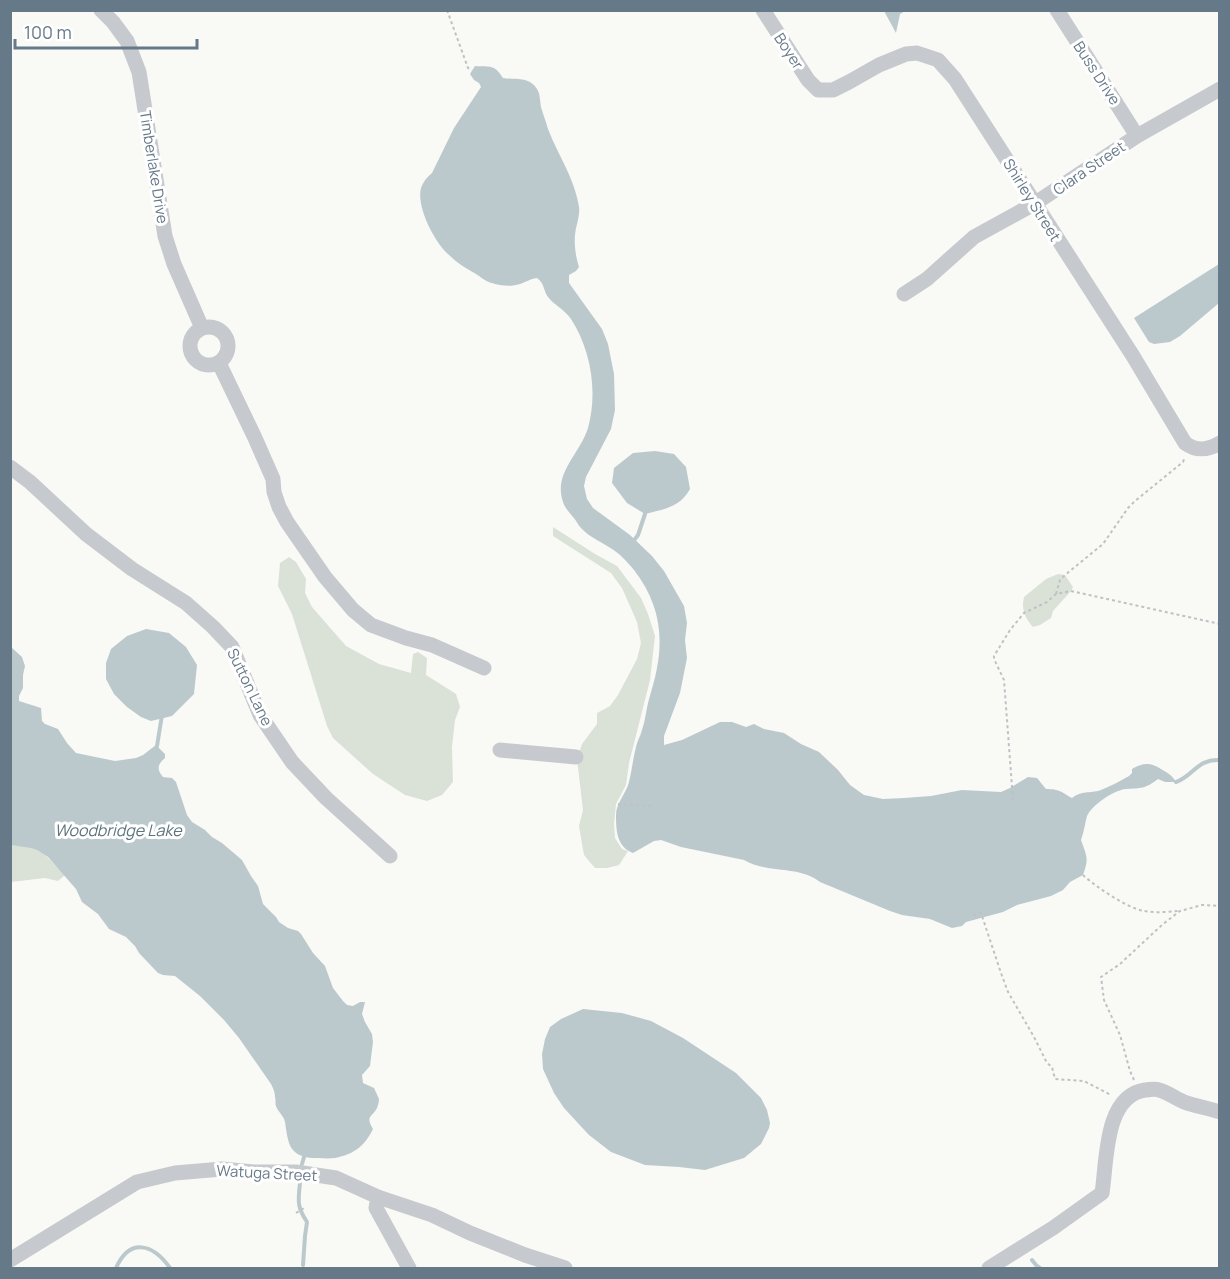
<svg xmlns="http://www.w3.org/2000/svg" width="1230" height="1279" font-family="Manrope,sans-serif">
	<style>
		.green { fill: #dae1d7 }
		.water { fill: #bcc9cc }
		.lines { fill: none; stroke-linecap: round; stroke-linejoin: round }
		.stream { stroke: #bcc9cc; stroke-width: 4 }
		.path { stroke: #bfc2c4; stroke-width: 2; stroke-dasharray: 3 3; stroke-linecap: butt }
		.minor { stroke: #c6cace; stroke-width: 15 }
		.labels { text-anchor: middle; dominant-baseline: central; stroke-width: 6; stroke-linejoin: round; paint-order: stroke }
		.street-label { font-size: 15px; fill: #667989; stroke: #fff }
		.water-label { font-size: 16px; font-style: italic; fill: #5d747c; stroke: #fff }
	</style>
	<rect width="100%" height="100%" fill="#f9f9f6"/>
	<path class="green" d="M553 527 595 554 617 566 641 598 648 614 655 636 650 680 629 763 626 785 616 804 614 824 615 838 622 849 628 851 619 865 607 868H595L584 855 579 826 583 810 577 759 582 744 597 724V713L610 706 618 695 637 659 641 643 637 622 622 588 611 573 553 536Z
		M289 557 296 562 306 579 305 593 312 607 346 646 379 664 411 673 413 654 418 652 427 658 426 675 456 694 460 707 455 720 452 747 453 782 442 795 427 801 405 795 373 774 333 738 327 726 292 614 278 586 280 563Z
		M1058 574 1065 575 1073 587 1071 591 1053 611 1051 618 1040 625 1033 627C1025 618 1021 609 1024 597L1046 579Z
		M11 845C43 846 44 855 65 875L58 881 45 878 11 882Z"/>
	<path class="water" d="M884 11H905L900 14 896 33Z
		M475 66C491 67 494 64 503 78 515 80 529 76 537 89 540 93 540 101 541 107 543 114 546 122 548 129 558 155 575 179 579 207 580 217 576 225 575 235 574 245 576 258 579 267L576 271 569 275V283L602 329 608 344 614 374 615 410 611 429 586 477 584 486 587 499 593 508 630 535 652 556 664 571 684 606 687 623 685 640 687 658 680 693 664 736V745L682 740 720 722H732L746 727 754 724 764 729 784 733 801 744 819 752 838 770 850 785 864 795 883 799 904 798 931 796 962 790 1001 792 1010 788 1028 777 1037 778 1046 789C1060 789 1061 792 1072 798 1082 790 1089 794 1101 790 1111 786 1120 781 1129 776L1132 773V769C1143 763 1150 762 1161 769 1169 774 1171 774 1176 782H1165L1158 779C1145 789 1141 788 1126 789 1114 790 1092 805 1087 816 1085 823 1084 832 1081 840 1087 857 1089 858 1083 875L1070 882 1063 890 1051 896 1017 905 1003 912 966 922 962 926 952 928 930 919 902 915 890 911 820 882C799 865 768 874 744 860L681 847 661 840 654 841 633 853C617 847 616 831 616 815 616 803 626 794 629 782 632 770 633 758 636 747 637 741 641 735 642 730 645 721 646 712 648 703 651 691 655 680 657 668 664 631 657 600 634 570 628 563 622 556 615 551 604 543 590 538 581 528 578 525 576 520 573 517 569 512 565 508 563 502 553 473 580 454 588 428 598 392 591 350 571 319 564 309 554 305 548 297 543 290 545 284 537 278 530 279 526 282 520 284 511 287 501 286 492 283 486 282 481 277 476 274 467 269 457 263 449 255 435 243 416 207 421 188 423 182 427 177 432 173L454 128 481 87 479 83 474 80 470 74Z
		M1219 264V303L1180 336 1170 342 1154 344 1149 342 1134 318Z
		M655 451 674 454 686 467 690 489C680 507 665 509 645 514L627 503 612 483 614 468 633 453Z
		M146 629 169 633 186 647 197 665 194 694 172 716 151 721 141 717 127 707 114 694 106 679V663L111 649 127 636Z
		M11 647 22 657 25 666 23 675V688L19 696V701L41 708 42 721 45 724 58 729 67 743 76 753 115 761 136 758 143 755 156 745 165 754V758C158 764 156 769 163 777L172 778 176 782 187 815 192 822 205 830 212 837 222 843 242 860 251 876 258 886 263 904 276 917 279 922 288 928 298 931 301 934 313 953 325 966 333 988 343 1001 347 1005 353 1006 360 1002H365L362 1014 365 1022 372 1034 373 1042 370 1066 362 1075 363 1083 374 1088 379 1099C379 1102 378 1105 377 1108 372 1118 365 1115 373 1129 364 1147 354 1154 335 1158 327 1159 319 1158 312 1158 288 1156 288 1141 285 1122 284 1116 278 1112 276 1106 275 1104 276 1099 275 1097 275 1092 273 1088 271 1084L239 1038 224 1020 200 996 175 976 163 975 158 973 139 953 135 946 126 937 109 929 98 914 82 902 76 889 48 857 37 850 31 848 11 845Z
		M583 1009 622 1013 651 1021 683 1038 736 1073 761 1098 767 1110 770 1123 769 1128 761 1144 744 1158 705 1170 679 1167 645 1165 611 1152 589 1135 564 1108 554 1093 543 1069 542 1054 545 1039 550 1027 561 1019Z"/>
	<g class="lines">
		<path class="stream" d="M635 539 638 535 645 514
			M157 746 162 715
			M1176 782C1194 776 1196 759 1220 760
			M302 1164 304 1157
			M300 1183C298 1201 297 1207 307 1222L305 1236 303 1265
			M1032 1260 1036 1265 1040 1268
			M116 1268C130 1237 153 1244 170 1268"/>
		<path class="path" d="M447 10 468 68 472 70
			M1056 594 1060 580 1065 575 1103 544 1128 508 1135 501 1183 462 1185 457
			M1013 800 1004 680 994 659V656L1010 630 1024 613 1047 602 1056 594 1071 591 1220 624
			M618 804 654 806
			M1083 875C1096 887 1127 908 1144 911 1155 913 1167 912 1178 911
			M973 915 981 913 1001 973 1008 992 1034 1037 1047 1063 1052 1067 1055 1079 1084 1081 1111 1095
			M1134 1080 1130 1071 1120 1035 1104 1000 1101 977 1120 964 1163 924 1180 911 1202 905 1220 906
			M296 1213 304 1208"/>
		<path class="minor" d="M101 10 113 22 127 41 139 72 165 236 174 264 202 328
			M763 10 808 80 818 90H833L849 82 879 65 906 54 917 53 938 60 955 79 1133 356 1185 443C1197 452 1208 450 1220 443
			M1057 10 1137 136
			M904 294 927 279 974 237 1034 204 1137 136 1220 89
			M190 346a19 19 0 1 1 38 0a19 19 0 1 1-38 0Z
			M219 363 255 438 273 479 274 492 279 507 287 522 325 577 353 610 371 625 406 638 432 645 484 668
			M10 467 30 482 86 534 132 569 186 603 213 627 232 647 260 715 292 762 326 798 390 856
			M500 750 576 757
			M378 1197 376 1208 409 1268
			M10 1260 137 1182 175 1173 222 1169 254 1172H296L336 1178 378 1197 432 1215 470 1233 525 1255 565 1268
			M989 1268 1053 1228 1102 1193C1107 1162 1104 1096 1145 1090 1150 1090 1154 1088 1159 1090 1167 1092 1175 1098 1184 1102 1195 1106 1208 1108 1220 1112"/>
	</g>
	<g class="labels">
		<g class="street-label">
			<text transform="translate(789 51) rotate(57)">Boyer</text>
			<text transform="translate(1097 73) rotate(57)">Buss Drive</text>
			<text transform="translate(154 167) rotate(81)">Timberlake Drive</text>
			<text transform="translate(1089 168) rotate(-34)">Clara Street</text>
			<text transform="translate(1032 200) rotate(58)">Shirley Street</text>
			<text transform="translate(250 687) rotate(64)">Sutton Lane</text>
			<text transform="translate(267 1173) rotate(3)">Watuga Street</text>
		</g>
		<g class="water-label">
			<text x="118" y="830">Woodbridge Lake</text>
		</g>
	</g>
	<rect width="1230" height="1279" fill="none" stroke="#667989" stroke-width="24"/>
	<path d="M15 39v9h182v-9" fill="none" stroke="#667989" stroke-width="3"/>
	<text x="24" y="39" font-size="18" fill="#667989" stroke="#ffffff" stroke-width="4.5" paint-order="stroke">100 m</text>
</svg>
